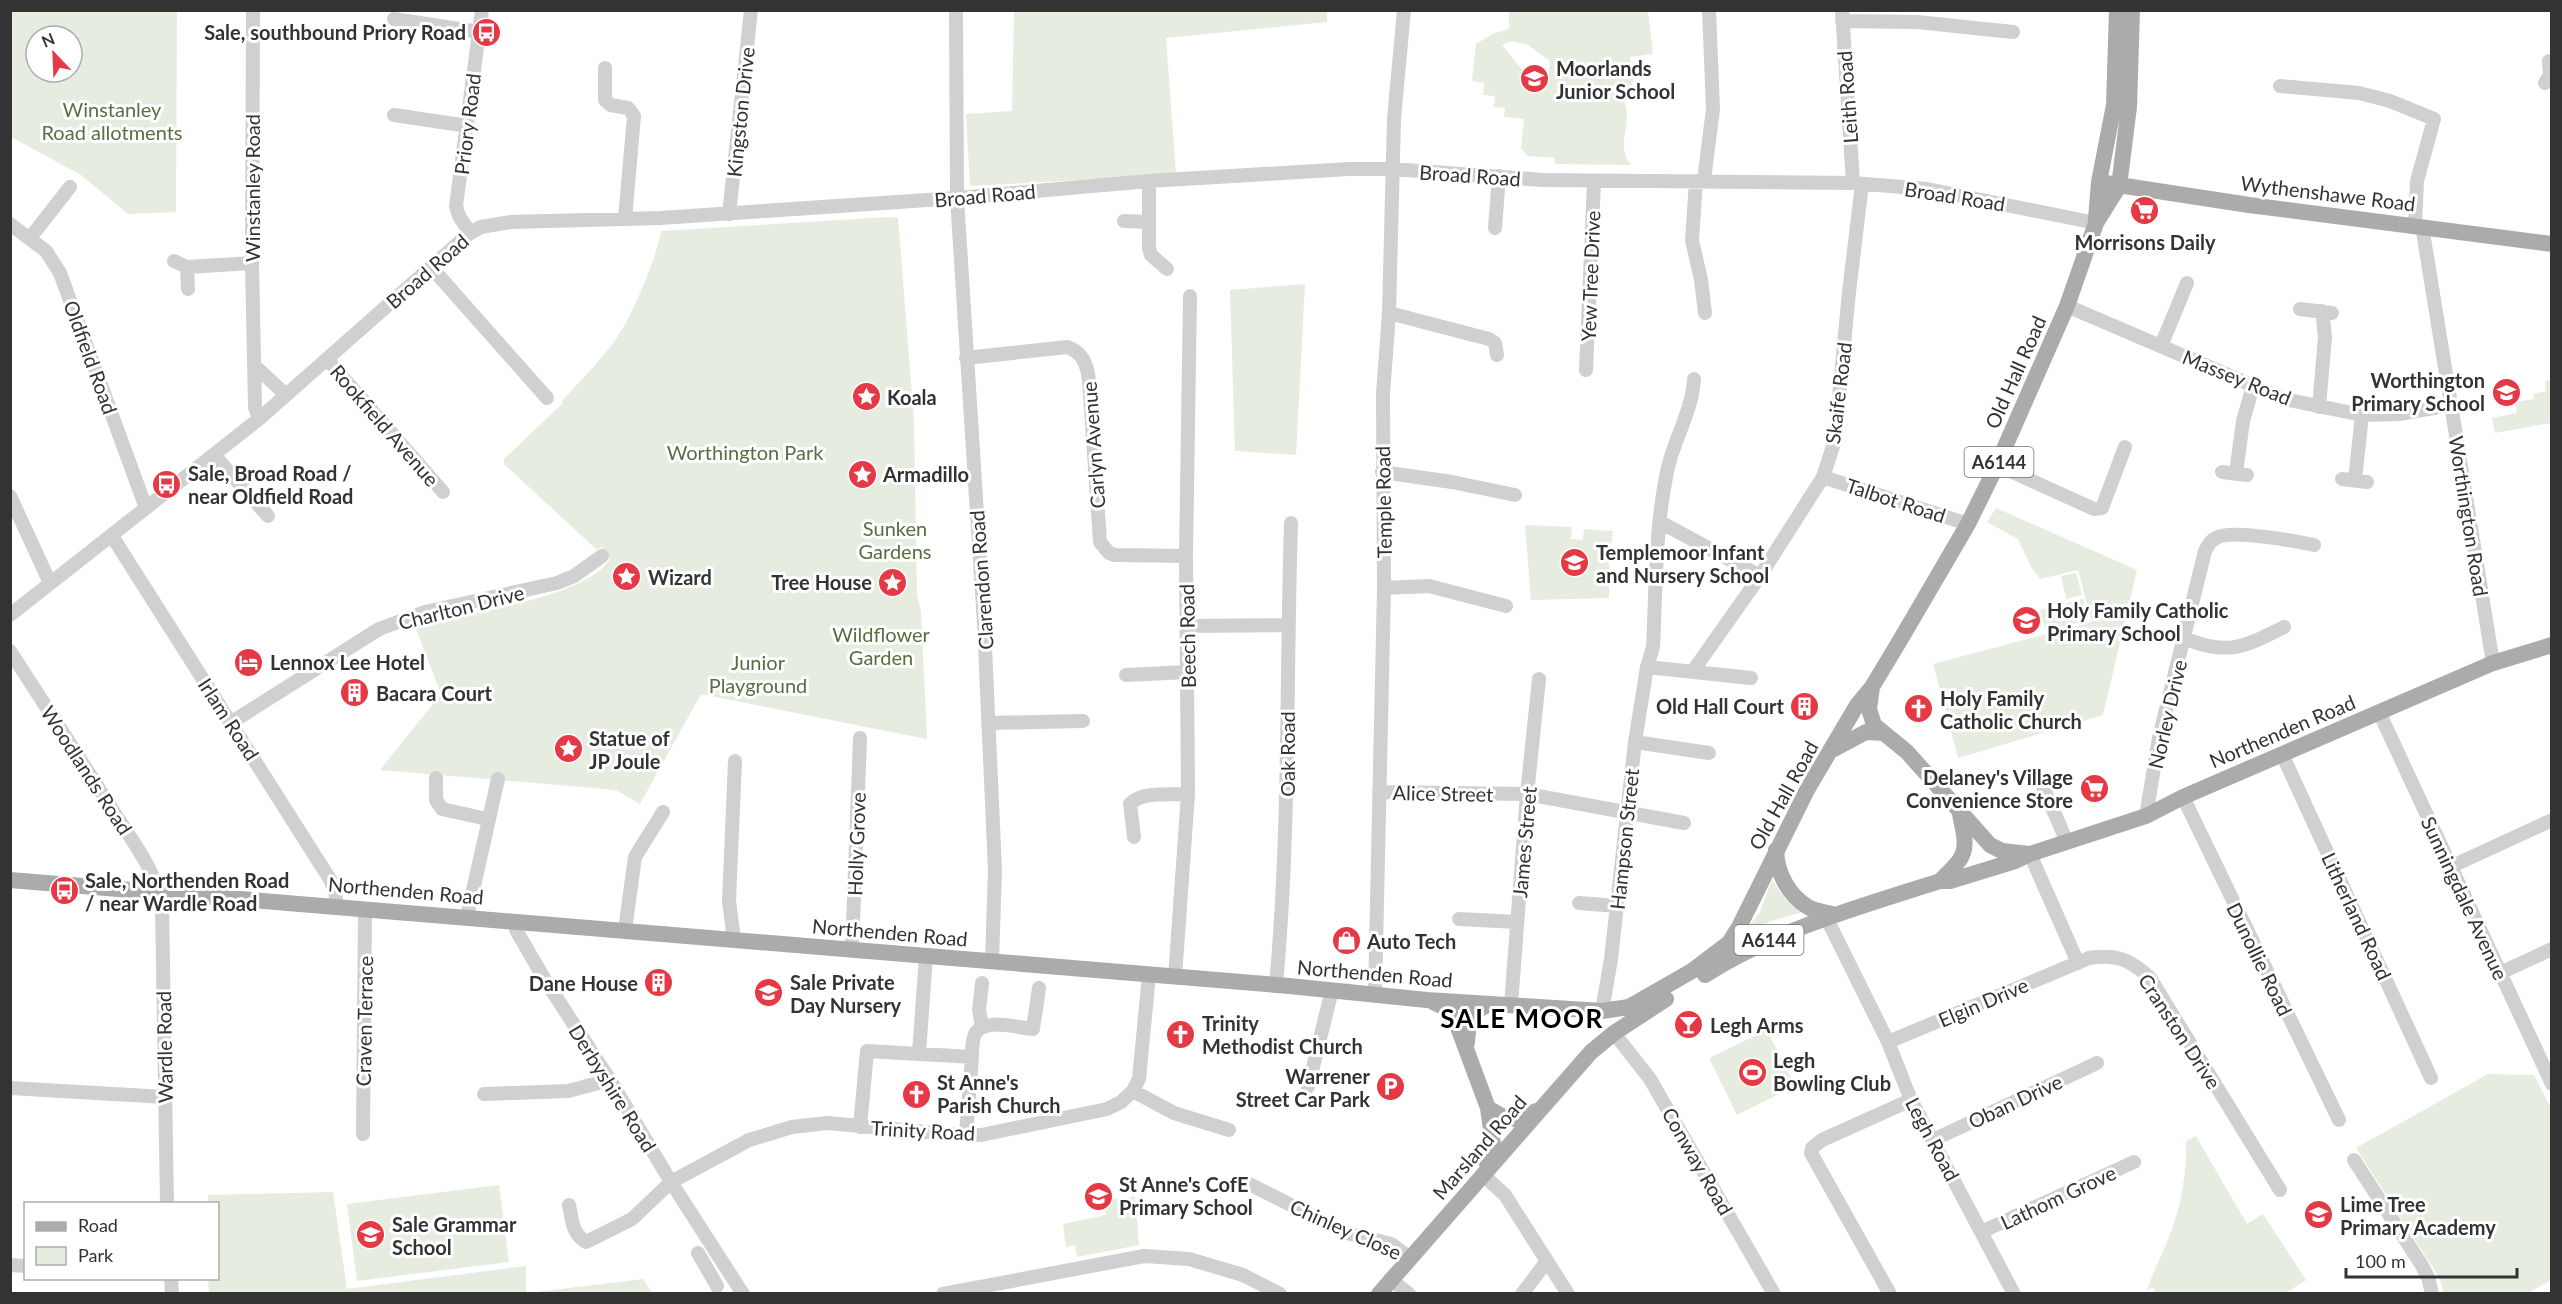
<svg xmlns="http://www.w3.org/2000/svg" width="2562" height="1304" font-family="Lato,sans-serif">
	<style>
		.green { fill: #e6ecdf; fill-rule: evenodd }
		.lines { fill: none; stroke-linecap: round; stroke-linejoin: round }
		.minor { stroke: #d0d0d0; stroke-width: 14 }
		.major { stroke: #ababab; stroke-width: 16 }
		.labels { text-anchor: middle; dominant-baseline: central; stroke-width: 6; stroke-linejoin: round; paint-order: stroke }
		.shield { fill: #fff; stroke: #707070; stroke-width: 1.5 }
		.shield-label { font-size: 18px; font-weight: bold; fill: #333 }
		.poi-label { font-size: 20px; font-weight: bold; fill: #333; stroke: #fff; text-anchor: start }
		.street-label { font-size: 20px; fill: #333; stroke: #fff }
		.park-label { font-size: 20px; fill: #56703f; stroke: #fff }
		.district-label { font-size: 26px; font-weight: bold; letter-spacing: 1.5px; fill: #000; stroke: #fff }
	</style>
	<rect width="100%" height="100%" fill="#fff"/>
	<path class="green" d="M10 11H177L176 212 128 214 81 175 11 137ZM36 36H72V72H36Z
		M1014 11H1327V22L1166 38 1176 175 970 186 966 114 1012 111Z
		M1509 11H1648L1653 54 1630 57 1634 78 1624 101C1634 125 1614 144 1631 165L1555 164V158L1527 156 1521 148 1524 119 1504 117 1505 108 1494 107 1495 96 1483 95 1484 83 1472 81 1476 44 1492 34 1509 29ZM1511 41 1528 45 1550 61 1548 83 1536 87 1502 45Z
		M888 217 898 218 914 420 917 595 921 612 927 739 701 694 640 804 616 790 380 770 441 694 415 626C462 612 585 600 610 559L602 547 596 549 504 464V459L563 403 562 401C578 383 596 365 611 346 629 324 657 258 661 231Z
		M1305 284 1296 455 1235 451 1230 290Z
		M2551 380V423L2495 433 2492 418 2517 413 2515 402 2534 399 2533 394 2546 391 2545 381Z
		M1996 508 2137 570 2103 715 1958 758 1933 664 2092 622 2078 570 2040 579 2031 567 2018 539 1987 522Z
		M1525 525 1572 527 1571 539 1583 540 1584 529 1613 531 1609 555V598L1531 600Z
		M2076 573 2082 595 2066 599 2061 576Z
		M2083 599 2088 620 2046 631 2040 610Z
		M1772 880 1785 899 1803 912 1771 921 1747 935 1745 931 1760 912Z
		M1767 1030 1795 1086 1737 1115 1709 1058Z
		M2488 1074 2534 1075 2551 1108V1280L2528 1293H2444L2439 1277 2356 1148Z
		M2196 1136 2247 1224 2263 1214 2306 1280 2286 1293 2156 1294 2153 1287 2147 1291C2151 1276 2157 1265 2163 1252 2179 1216 2187 1180 2186 1141Z
		M499 1185 509 1262 357 1281 347 1204Z
		M333 1192 347 1289 526 1266V1293H209L208 1279 218 1278V1204L208 1203V1195Z
		M1135 1196 1139 1245 1077 1257 1075 1245 1066 1247 1063 1224 1106 1215 1104 1201Z
		M643 1279 652 1293H528Z"/>
	<g class="lines">
		<path class="minor" d="M253 10 252 263 255 407 259 419
			M956 10 957 198 984 624 995 870 992 961
			M1842 10 1853 183
			M394 19 479 32
			M1842 21 1917 22 2013 32
			M605 68V100L611 105 628 108 634 116 625 219
			M2545 83 2550 75 2549 61
			M2280 86 2359 93 2390 101 2434 119 2417 181 2415 226
			M394 115 468 126
			M1704 180 1713 109 1709 10
			M1149 181V248L1151 255 1167 269
			M1696 181 1692 240 1701 280 1705 313
			M729 214 751 10
			M1124 221 1149 222
			M10 224 46 251 60 273 146 508
			M2422 226 2493 663
			M1495 228 1499 176
			M470 233 459 216 456 206 482 10
			M30 238 70 187
			M174 261 187 267 252 263
			M187 267 188 289
			M431 267 547 398
			M2067 306 2284 399 2362 415 2399 414 2451 405
			M2300 309 2332 313
			M1389 313 1489 339 1495 343 1497 355
			M2161 346 2187 283
			M966 358 1067 347C1083 352 1087 365 1089 380L1100 542 1109 553 1115 555 1186 556
			M327 359 443 492
			M254 365 286 395
			M1586 370 1594 182
			M2319 407 2325 337 2322 311
			M214 455 268 516
			M1997 465 2094 509 2102 508 2125 447
			M1382 472 1452 482 1515 495
			M2222 472 2247 475
			M2236 473 2243 421 2253 386
			M1823 477 1968 524
			M2342 479 2367 482
			M2355 480 2362 415
			M10 496 50 583
			M1660 522 1760 576
			M112 536 331 881 336 896 335 906
			M1384 588 1429 586 1506 606
			M10 615 259 419 431 267 470 233 481 227 511 222 660 218 957 198 1149 181 1349 169H1392L1543 180 1853 183 1927 189 2096 223
			M1188 626 1288 625
			M2186 639C2229 656 2244 647 2284 627
			M10 651C43 702 76 752 108 803 128 835 155 868 162 905L167 1204
			M1647 667 1751 678
			M1693 671 1760 576 1823 477 1835 440 1849 292 1862 184
			M1126 675 1188 672
			M2379 712 2552 1084
			M232 722 379 629 425 612 557 583 574 576 602 556
			M988 723 1083 721
			M1635 742 1709 753
			M2282 754 2431 1078
			M2038 775 2067 842
			M436 778V800L442 809 487 819
			M1379 792 1527 794 1684 823
			M2183 797 2339 1120
			M2146 816 2159 738 2205 551C2209 544 2211 540 2218 537 2233 530 2296 541 2314 545
			M1134 837 1130 804C1141 791 1172 795 1188 794
			M2030 854 2078 963
			M2450 867 2552 820
			M1579 903 1617 906
			M467 917 498 779
			M1826 917 1888 1042 1911 1100 2014 1294
			M1459 919 1517 922
			M517 921 516 930 545 980 610 1080 671 1182 743 1294
			M625 930 635 857 663 812
			M734 940 729 901 735 761
			M852 950 860 738
			M2500 973 2552 949
			M1175 977 1188 794 1186 556 1190 296
			M982 983 979 1010 982 1026
			M1276 985C1290 832 1286 678 1291 523
			M1375 993 1384 588 1383 394 1389 313 1394 119 1404 10
			M1511 1005 1527 794 1539 679
			M1602 1011 1611 959 1635 742 1647 667 1653 647C1656 589 1655 529 1667 472 1673 440 1692 413 1694 379
			M1614 1033 1650 1079 1774 1294
			M1888 1042 2089 958C2116 954 2130 959 2150 978L2280 1190
			M919 1053 926 956
			M972 1057C972 1050 972 1040 975 1034 984 1017 1018 1028 1033 1029L1039 988
			M1308 1087 1332 990
			M10 1088 165 1097
			M1133 1091 1174 1113 1229 1130
			M484 1094 568 1091 610 1080
			M860 1127 867 1051 972 1057 966 1135
			M363 1134 365 909
			M1933 1140 2097 1063
			M2354 1160 2421 1264 2428 1277 2432 1294
			M1482 1174 1505 1195 1568 1294
			M1249 1184 1347 1233 1391 1244 1410 1258
			M569 1205C572 1219 572 1234 586 1242L632 1219 671 1182 749 1140 792 1127 827 1123 949 1134 981 1135 1107 1109 1121 1102 1133 1091 1139 1079 1149 975
			M1981 1232 2134 1162
			M698 1253 717 1286
			M10 1265 26 1266
			M171 1278 172 1294
			M1390 1279 1409 1294
			M943 1294 1144 1256 1189 1259 1243 1275 1280 1294
			M1522 1294 1547 1261
			M1890 1294 1811 1153 1812 1148 1822 1140 1911 1100"/>
		<path class="major" d="M2099 182 2249 205 2552 244
			M2096 219 2099 182 2114 105 2117 10
			M1872 687 1869 709 1874 725 1907 752 1990 845 2002 851 2029 854
			M1834 749 1866 732 1883 733
			M1776 850C1777 873 1788 895 1808 907 1814 911 1825 912 1832 914
			M10 880 1289 986 1427 1000 1602 1011 1629 1007 1692 971 1729 943 1739 927 1807 790 1857 705 1872 687 1902 637 1968 524 1997 465 2067 306 2096 223 2119 186 2129 107 2132 10
			M1940 881C1968 854 1968 852 1960 814
			M1705 975C1778 929 1859 907 1940 881H1950L2015 861 2030 854 2146 816 2183 797 2493 663 2552 645
			M1433 1002 1446 1008 1456 1022 1488 1108 1493 1145 1487 1164
			M1467 1043C1468 1023 1470 1011 1491 1004
			M1488 1108C1508 1121 1514 1123 1536 1111
			M1379 1294 1591 1052 1614 1033 1666 999"/>
	</g>
	<defs>
		<symbol id="bus-disc" viewBox="-11 -11 22 22"><circle r="9.5" fill="#e63946" stroke="#fff"/><path d="M-5-6H5V4H4V6H2V4H-2V6H-4V4H-5ZM-3.5-4V0h7V-4ZM-3.5 1.2v1.5H-2V1.2ZM2 1.2v1.5H3.5V1.2Z" fill="#fff"/></symbol>
		<symbol id="school-disc" viewBox="-11 -11 22 22"><circle r="9.5" fill="#e63946" stroke="#fff"/><path d="M0-5L7-2L0 1L-7-2ZM-4 1L0 2.5L4 1V4Q0 6-4 4Z" fill="#fff"/></symbol>
		<symbol id="supermarket-disc" viewBox="-11 -11 22 22"><circle r="9.5" fill="#e63946" stroke="#fff"/><path d="M-6-5.5h2.5l.6 2H6L4.5 2H-2.5L-4.4-4H-6ZM-1.5 3.2a1.3 1.3 0 1 0 .1 0ZM3 3.2a1.3 1.3 0 1 0 .1 0Z" fill="#fff"/></symbol>
		<symbol id="sight-disc" viewBox="-11 -11 22 22"><circle r="9.5" fill="#e63946" stroke="#fff"/><path d="M0-6L1.8-2.2L6-1.7L2.9 1.2L3.7 5.4L0 3.3L-3.7 5.4L-2.9 1.2L-6-1.7L-1.8-2.2Z" fill="#fff"/></symbol>
		<symbol id="hotel-disc" viewBox="-11 -11 22 22"><circle r="9.5" fill="#e63946" stroke="#fff"/><path d="M-6-4.5h1.5V1H6V5H4.5V3h-9V5H-6ZM-4 0a1.8 1.8 0 1 1 3.6 0ZM.5 0V-2.5h3Q6-2.5 6 0Z" fill="#fff"/></symbol>
		<symbol id="building-disc" viewBox="-11 -11 22 22"><circle r="9.5" fill="#e63946" stroke="#fff"/><path d="M-4-6H4V6H1V3H-1V6H-4ZM-2.5-4.3h1.7v1.8h-1.7ZM.8-4.3h1.7v1.8H.8ZM-2.5-1h1.7V.8h-1.7ZM.8-1h1.7V.8H.8Z" fill="#fff"/></symbol>
		<symbol id="church-disc" viewBox="-11 -11 22 22"><circle r="9.5" fill="#e63946" stroke="#fff"/><path d="M-1.2-6h2.4v3.5h3.3v2.4h-3.3V6h-2.4V-.1h-3.3v-2.4h3.3Z" fill="#fff"/></symbol>
		<symbol id="shop-disc" viewBox="-11 -11 22 22"><circle r="9.5" fill="#e63946" stroke="#fff"/><path d="M-5-2.5h2.3a2.7 3.5 0 0 1 5.4 0H5L5.5 6h-11ZM-1.5-2.5h3a1.5 2.3 0 0 0-3 0Z" fill="#fff"/></symbol>
		<symbol id="bar-disc" viewBox="-11 -11 22 22"><circle r="9.5" fill="#e63946" stroke="#fff"/><path d="M-6-5H6L.8 .8V4.5H3.5V6h-7V4.5H-.8V.8Z" fill="#fff"/></symbol>
		<symbol id="stadium-disc" viewBox="-11 -11 22 22"><circle r="9.5" fill="#e63946" stroke="#fff"/><path d="M0-5a6.5 5 0 1 0 0 10a6.5 5 0 1 0 0-10ZM-3.5-1.8h7v3.6h-7Z" fill="#fff"/></symbol>
		<symbol id="parking-disc" viewBox="-11 -11 22 22"><circle r="9.5" fill="#e63946" stroke="#fff"/><path d="M-3.5-5.5H1a3.5 3.5 0 0 1 0 7H-1V5.5H-3.5ZM-1-3.4V-.6H.8a1.4 1.4 0 0 0 0-2.8Z" fill="#fff"/></symbol>
	</defs>
	<g fill-rule="evenodd">
		<use href="#bus-disc" x="470" y="16" width="33" height="33"/>
		<use href="#school-disc" x="1518" y="62" width="33" height="33"/>
		<use href="#supermarket-disc" x="2128" y="194" width="33" height="33"/>
		<use href="#school-disc" x="2490" y="376" width="33" height="33"/>
		<use href="#sight-disc" x="850" y="380" width="33" height="33"/>
		<use href="#sight-disc" x="846" y="458" width="33" height="33"/>
		<use href="#bus-disc" x="150" y="468" width="33" height="33"/>
		<use href="#school-disc" x="1558" y="546" width="33" height="33"/>
		<use href="#sight-disc" x="610" y="560" width="33" height="33"/>
		<use href="#sight-disc" x="876" y="566" width="33" height="33"/>
		<use href="#school-disc" x="2010" y="604" width="33" height="33"/>
		<use href="#hotel-disc" x="232" y="646" width="33" height="33"/>
		<use href="#building-disc" x="338" y="676" width="33" height="33"/>
		<use href="#building-disc" x="1788" y="690" width="33" height="33"/>
		<use href="#church-disc" x="1902" y="692" width="33" height="33"/>
		<use href="#sight-disc" x="552" y="732" width="33" height="33"/>
		<use href="#supermarket-disc" x="2078" y="772" width="33" height="33"/>
		<use href="#bus-disc" x="48" y="874" width="33" height="33"/>
		<use href="#shop-disc" x="1330" y="924" width="33" height="33"/>
		<use href="#building-disc" x="642" y="966" width="33" height="33"/>
		<use href="#school-disc" x="752" y="976" width="33" height="33"/>
		<use href="#bar-disc" x="1672" y="1008" width="33" height="33"/>
		<use href="#church-disc" x="1164" y="1018" width="33" height="33"/>
		<use href="#stadium-disc" x="1736" y="1056" width="33" height="33"/>
		<use href="#parking-disc" x="1374" y="1070" width="33" height="33"/>
		<use href="#church-disc" x="900" y="1078" width="33" height="33"/>
		<use href="#school-disc" x="1082" y="1180" width="33" height="33"/>
		<use href="#school-disc" x="2302" y="1198" width="33" height="33"/>
		<use href="#school-disc" x="354" y="1218" width="33" height="33"/>
	</g>
	<g class="labels">
		<g class="shield">
			<rect x="1964.5" y="447" width="69" height="30" rx="4.5"/>
			<rect x="1734.5" y="925" width="69" height="30" rx="4.5"/>
		</g>
		<g class="shield-label">
			<text x="1999" y="462">A6144</text>
			<text x="1769" y="940">A6144</text>
		</g>
		<g class="poi-label">
			<text x="466" y="32" text-anchor="end">Sale, southbound Priory Road</text>
			<text x="1556" y="68">Moorlands<tspan x="1556" dy="23">Junior School</tspan></text>
			<text x="2145" y="242" text-anchor="middle">Morrisons Daily</text>
			<text x="2485" y="380" text-anchor="end">Worthington<tspan x="2485" dy="23">Primary School</tspan></text>
			<text x="887" y="397">Koala</text>
			<text x="188" y="473">Sale, Broad Road /<tspan x="188" dy="23">near Oldfield Road</tspan></text>
			<text x="883" y="474">Armadillo</text>
			<text x="1596" y="552">Templemoor Infant<tspan x="1596" dy="23">and Nursery School</tspan></text>
			<text x="648" y="577">Wizard</text>
			<text x="872" y="582" text-anchor="end">Tree House</text>
			<text x="2047" y="610">Holy Family Catholic<tspan x="2047" dy="23">Primary School</tspan></text>
			<text x="270" y="662">Lennox Lee Hotel</text>
			<text x="376" y="693">Bacara Court</text>
			<text x="1940" y="698">Holy Family<tspan x="1940" dy="23">Catholic Church</tspan></text>
			<text x="1784" y="706" text-anchor="end">Old Hall Court</text>
			<text x="589" y="738">Statue of<tspan x="589" dy="23">JP Joule</tspan></text>
			<text x="2073" y="777" text-anchor="end">Delaney's Village<tspan x="2073" dy="23">Convenience Store</tspan></text>
			<text x="85" y="880">Sale, Northenden Road<tspan x="85" dy="23">/ near Wardle Road</tspan></text>
			<text x="1367" y="941">Auto Tech</text>
			<text x="790" y="982">Sale Private<tspan x="790" dy="23">Day Nursery</tspan></text>
			<text x="638" y="983" text-anchor="end">Dane House</text>
			<text x="1202" y="1023">Trinity<tspan x="1202" dy="23">Methodist Church</tspan></text>
			<text x="1710" y="1025">Legh Arms</text>
			<text x="1773" y="1060">Legh<tspan x="1773" dy="23">Bowling Club</tspan></text>
			<text x="1370" y="1076" text-anchor="end">Warrener<tspan x="1370" dy="23">Street Car Park</tspan></text>
			<text x="937" y="1082">St Anne's<tspan x="937" dy="23">Parish Church</tspan></text>
			<text x="1119" y="1184">St Anne's CofE<tspan x="1119" dy="23">Primary School</tspan></text>
			<text x="2340" y="1204">Lime Tree<tspan x="2340" dy="23">Primary Academy</tspan></text>
			<text x="392" y="1224">Sale Grammar<tspan x="392" dy="23">School</tspan></text>
		</g>
		<g class="street-label">
			<text transform="translate(1847 97) rotate(-94)">Leith Road</text>
			<text transform="translate(740 112) rotate(-84)">Kingston Drive</text>
			<text transform="translate(467 124) rotate(-83)">Priory Road</text>
			<text transform="translate(1470 175) rotate(4)">Broad Road</text>
			<text transform="translate(252 188) rotate(-90)">Winstanley Road</text>
			<text transform="translate(2328 193) rotate(7)">Wythenshawe Road</text>
			<text transform="translate(985 195) rotate(-5)">Broad Road</text>
			<text transform="translate(1955 196) rotate(9)">Broad Road</text>
			<text transform="translate(427 271) rotate(-41)">Broad Road</text>
			<text transform="translate(1590 276) rotate(-88)">Yew Tree Drive</text>
			<text transform="translate(91 357) rotate(70)">Oldfield Road</text>
			<text transform="translate(2015 372) rotate(-66)">Old Hall Road</text>
			<text transform="translate(2237 377) rotate(22)">Massey Road</text>
			<text transform="translate(1838 393) rotate(-83)">Skaife Road</text>
			<text transform="translate(385 425) rotate(49)">Rookfield Avenue</text>
			<text transform="translate(1093 445) rotate(-94)">Carlyn Avenue</text>
			<text transform="translate(1896 500) rotate(18)">Talbot Road</text>
			<text transform="translate(1383 502) rotate(-91)">Temple Road</text>
			<text transform="translate(2469 516) rotate(81)">Worthington Road</text>
			<text transform="translate(981 580) rotate(-94)">Clarendon Road</text>
			<text transform="translate(461 607) rotate(-14)">Charlton Drive</text>
			<text transform="translate(1187 636) rotate(-91)">Beech Road</text>
			<text transform="translate(2167 714) rotate(-77)">Norley Drive</text>
			<text transform="translate(229 719) rotate(57)">Irlam Road</text>
			<text transform="translate(2282 731) rotate(-23)">Northenden Road</text>
			<text transform="translate(1287 754) rotate(-90)">Oak Road</text>
			<text transform="translate(87 770) rotate(57)">Woodlands Road</text>
			<text transform="translate(1443 793) rotate(1)">Alice Street</text>
			<text transform="translate(1783 795) rotate(-61)">Old Hall Road</text>
			<text transform="translate(1624 839) rotate(-84)">Hampson Street</text>
			<text transform="translate(1524 842) rotate(-85)">James Street</text>
			<text transform="translate(856 844) rotate(-88)">Holly Grove</text>
			<text transform="translate(406 890) rotate(5)">Northenden Road</text>
			<text transform="translate(2465 898) rotate(65)">Sunningdale Avenue</text>
			<text transform="translate(2357 916) rotate(65)">Litherland Road</text>
			<text transform="translate(890 932) rotate(5)">Northenden Road</text>
			<text transform="translate(2260 959) rotate(64)">Dunollie Road</text>
			<text transform="translate(1375 973) rotate(5)">Northenden Road</text>
			<text transform="translate(1983 1002) rotate(-23)">Elgin Drive</text>
			<text transform="translate(364 1021) rotate(-89)">Craven Terrace</text>
			<text transform="translate(2180 1031) rotate(57)">Cranston Drive</text>
			<text transform="translate(164 1047) rotate(-91)">Wardle Road</text>
			<text transform="translate(613 1088) rotate(58)">Derbyshire Road</text>
			<text transform="translate(2015 1101) rotate(-25)">Oban Drive</text>
			<text transform="translate(923 1130) rotate(3)">Trinity Road</text>
			<text transform="translate(1933 1139) rotate(62)">Legh Road</text>
			<text transform="translate(1479 1147) rotate(-49)">Marsland Road</text>
			<text transform="translate(1698 1161) rotate(60)">Conway Road</text>
			<text transform="translate(2058 1197) rotate(-25)">Lathom Grove</text>
			<text transform="translate(1346 1229) rotate(24)">Chinley Close</text>
		</g>
		<g class="park-label">
			<text x="112" y="109">Winstanley<tspan x="112" dy="23">Road allotments</tspan></text>
			<text x="745" y="452">Worthington Park</text>
			<text x="895" y="528">Sunken<tspan x="895" dy="23">Gardens</tspan></text>
			<text x="881" y="634">Wildflower<tspan x="881" dy="23">Garden</tspan></text>
			<text x="758" y="662">Junior<tspan x="758" dy="23">Playground</tspan></text>
		</g>
		<g class="district-label">
			<text x="1522" y="1018">SALE MOOR</text>
		</g>
	</g>
	<rect width="2562" height="1304" fill="none" stroke="#333333" stroke-width="24"/>
	<rect x="24" y="1202" width="195" height="78" fill="#ffffff" stroke="#adadad" stroke-width="1.5"/>
	<rect x="36" y="1222" width="30" height="9" fill="#ababab" stroke="#adadad" stroke-width="1.5"/>
	<text x="78" y="1232" font-size="18" fill="#333333">Road</text>
	<rect x="36" y="1247" width="30" height="18" fill="#e6ecdf" stroke="#adadad" stroke-width="1.5"/>
	<text x="78" y="1262" font-size="18" fill="#333333">Park</text>
	<g transform="translate(54 54) rotate(337)"><circle r="28" fill="#ffffff" stroke="#adadad" stroke-width="1.5"/>
	<path d="M0-4.5L10 22L0 15L-10 22Z" fill="#e63946"/>
	<text y="-9" font-size="16" font-weight="bold" text-anchor="middle" fill="#333333">N</text>
	</g>
	<path d="M2346 1268v9h171v-9" fill="none" stroke="#333333" stroke-width="3"/>
	<text x="2355" y="1268" font-size="18" fill="#333333" stroke="#ffffff" stroke-width="4.5" paint-order="stroke">100 m</text>
</svg>
